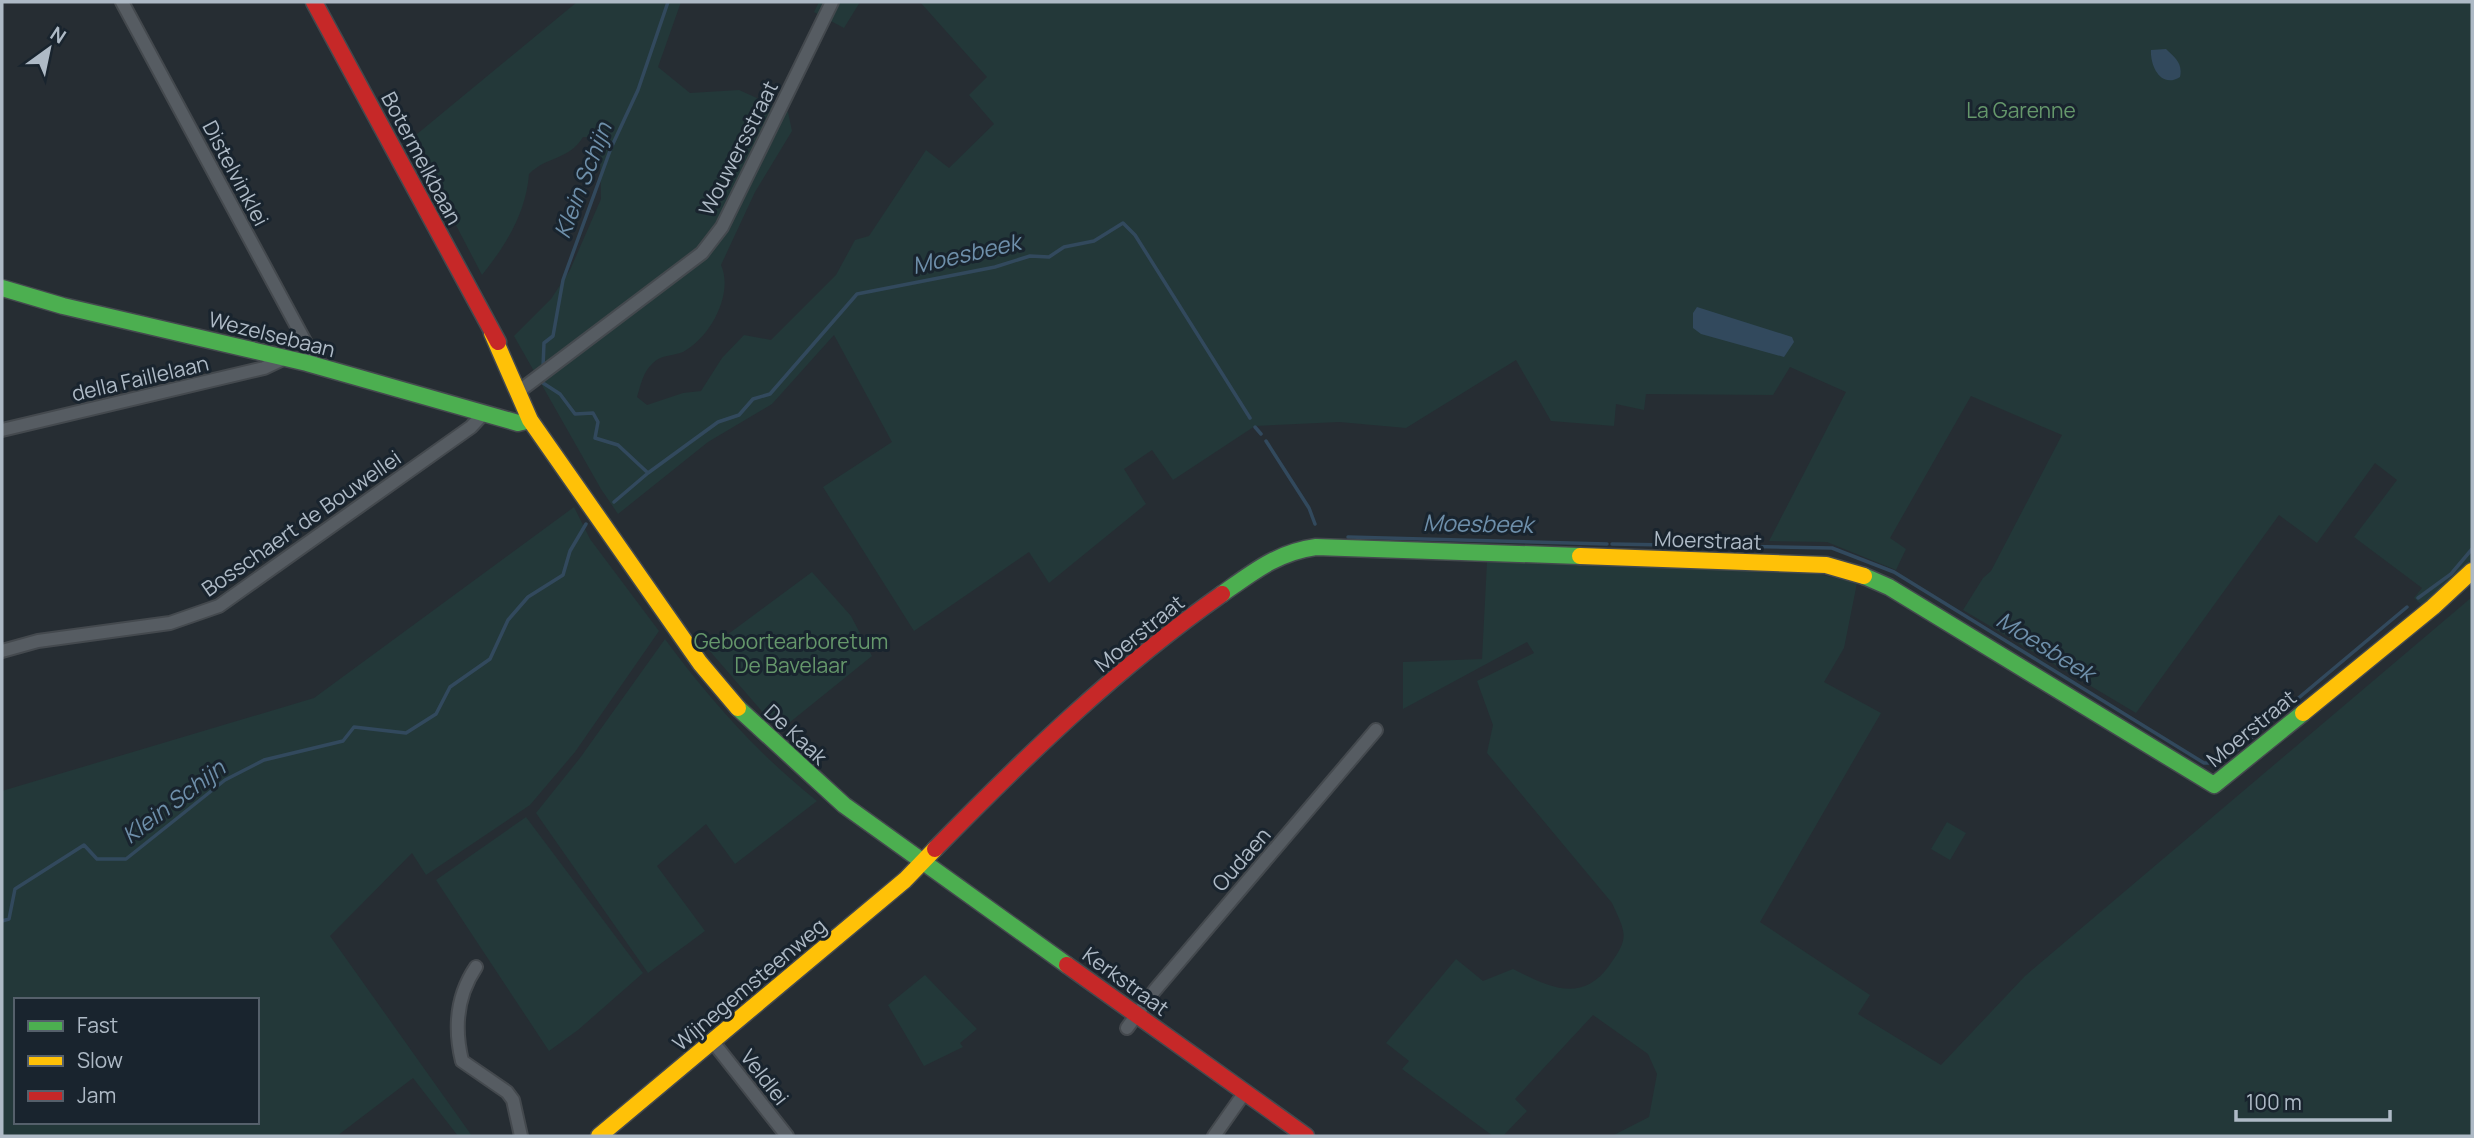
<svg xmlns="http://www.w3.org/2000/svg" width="2474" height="1138" font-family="Manrope,sans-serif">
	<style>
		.green { fill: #233839; fill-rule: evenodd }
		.water { fill: #32495d }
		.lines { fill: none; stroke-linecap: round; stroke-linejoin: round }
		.stream { stroke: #32495d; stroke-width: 3.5 }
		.street-casing { stroke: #44494e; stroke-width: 16 }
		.fast-casing { stroke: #44494e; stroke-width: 19 }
		.slow-casing { stroke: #44494e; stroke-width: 19 }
		.jam-casing { stroke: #44494e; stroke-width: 19 }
		.street { stroke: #565c62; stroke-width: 12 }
		.fast { stroke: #4caf50; stroke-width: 16 }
		.slow { stroke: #ffc107; stroke-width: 16 }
		.jam { stroke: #c62828; stroke-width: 16 }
		.labels { text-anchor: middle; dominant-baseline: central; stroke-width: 6; stroke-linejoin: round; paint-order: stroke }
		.park-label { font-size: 21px; fill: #65976b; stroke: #19242e }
		.street-label { font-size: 21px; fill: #aebac6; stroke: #19242e }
		.water-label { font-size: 23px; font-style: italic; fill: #6e8faa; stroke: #19242e }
	</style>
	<rect width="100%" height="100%" fill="#262d33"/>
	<path class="green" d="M577 2H681L658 67 690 93 739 90 788 112 792 131 755 192 721 265C734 294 710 338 683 352 673 356 660 355 653 363 643 372 641 384 637 397L647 405 683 393 701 391 722 358 744 335 771 340 836 275 855 240 869 236 926 150 949 168 994 124 969 95 987 77 920 2H2472V565L2425 608 2414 598 2422 588 2354 537 2397 480 2375 463 2317 543 2279 515 2136 713 1963 610 1983 578 1991 571 2062 435 1971 396 1890 538 1906 549 1896 570 1827 542 1769 541 1846 392 1790 367 1773 395 1646 394 1644 410 1616 404 1614 426 1551 421 1516 360 1406 428 1339 422 1255 426 1173 480 1152 450 1124 469 1146 504 1049 583 1029 552 914 631 823 487 892 442 834 335 772 404 708 442 618 514 601 489 514 336 551 299 570 270 601 199 600 137H583C569 160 547 156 529 174 526 213 506 245 482 275L411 139Z
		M819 2H860L844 28 814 12Z
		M574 507 590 539 659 631 575 752 530 805 426 875 412 853 330 936 472 1136H458L413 1078 337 1136H2V791L314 698ZM16 1000H257V1122H16Z
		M1487 562 1754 569 1814 573 1857 583 1844 648 1824 682 1881 713 1760 922 1870 995 1858 1014 1941 1065 2025 976 2472 597V1136H1612L1649 1117 1657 1074 1648 1054 1593 1015 1515 1099 1527 1111 1503 1136H1493L1402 1069 1409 1061 1386 1043 1456 959 1483 981 1513 969C1549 987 1581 1004 1609 966 1630 937 1626 934 1612 903L1487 753 1493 725 1477 681 1534 653 1527 642 1403 709V662L1482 659Z
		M812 572 851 616 872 656 779 731 708 649Z
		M665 639C710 700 758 754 817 801L735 864 706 824 657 866 705 931 648 973 536 813 580 758Z
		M526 817 643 973 578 1030 549 1051 436 880Z
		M1947 822 1966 833 1950 860 1931 849Z
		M925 975 977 1029 960 1043 963 1047 924 1066 888 1005Z"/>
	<path class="water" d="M2166 49C2175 58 2183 63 2180 77 2161 89 2150 66 2151 50Z
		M1697 307 1792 337 1794 342 1784 357 1701 334 1693 328V313Z"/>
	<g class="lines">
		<path class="stream" d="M543 367 544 343 553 336 563 280 611 148 638 90 668 2
			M543 380V383L560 394 575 414 593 413 598 422 595 438 618 445 648 473 614 502
			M1255 427 1261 434
			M1266 441 1309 508 1315 524
			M648 473 718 422 739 415 753 399 770 394 857 294 995 267 1030 256 1049 257 1064 247 1094 241 1123 223 1135 235 1250 418
			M1348 537 1607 544
			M1612 544 1832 548 1894 572 2204 763H2221L2407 607
			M2418 598 2451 574 2472 549
			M2 921 9 919 15 889 84 845 97 859H126L225 780 264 760 343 741 354 727 406 733 436 714 450 687 490 659 508 620 528 597 563 575 570 551 586 524"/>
		<defs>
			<path id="street" d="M122 2 308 347 313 364
				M518 392 702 253 722 227 832 2
				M2 430 264 368 285 358
				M2 651 38 641 170 623 219 606 471 427 483 414
				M476 967C457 995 454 1028 462 1061L507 1092 513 1100 521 1136
				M1127 1028 1155 990 1376 730
				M713 1042 787 1136
				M1214 1136 1245 1092"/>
			<path id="fast" d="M2 288 63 306 307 363 518 423 530 420
				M1864 576 1889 587 2214 785 2303 713
				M1222 594C1253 572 1278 552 1316 547L1580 556
				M738 708 844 805 1067 965"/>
			<path id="slow" d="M492 333 530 420 700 663 738 708
				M1580 556 1826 565 1864 576
				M2303 713 2433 607 2472 571
				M599 1136 905 880 935 849"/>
			<path id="jam" d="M314 2 498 342
				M935 849C1024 758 1118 667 1222 594
				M1067 965 1306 1136"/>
		</defs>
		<use href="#street" class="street-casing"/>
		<use href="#fast" class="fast-casing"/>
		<use href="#slow" class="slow-casing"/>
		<use href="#jam" class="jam-casing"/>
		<use href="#street" class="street"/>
		<use href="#fast" class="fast"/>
		<use href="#slow" class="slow"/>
		<use href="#jam" class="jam"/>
	</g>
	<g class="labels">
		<g class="park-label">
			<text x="2021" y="110">La Garenne</text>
			<text x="791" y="641">Geboortearboretum<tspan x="791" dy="24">De Bavelaar</tspan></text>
		</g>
		<g class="street-label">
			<text transform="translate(738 148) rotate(-63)">Wouwersstraat</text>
			<text transform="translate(422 158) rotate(62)">Botermelkbaan</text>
			<text transform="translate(236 173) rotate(62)">Distelvinklei</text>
			<text transform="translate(272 334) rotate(14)">Wezelsebaan</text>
			<text transform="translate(140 378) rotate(-13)">della Faillelaan</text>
			<text transform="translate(301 523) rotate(-35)">Bosschaert de Bouwellei</text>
			<text transform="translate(1708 540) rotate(2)">Moerstraat</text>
			<text transform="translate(1139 633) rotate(-39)">Moerstraat</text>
			<text transform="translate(2251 728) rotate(-39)">Moerstraat</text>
			<text transform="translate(796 734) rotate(43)">De Kaak</text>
			<text transform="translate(1241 859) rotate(-49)">Oudaen</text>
			<text transform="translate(1126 981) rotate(36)">Kerkstraat</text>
			<text transform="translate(749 984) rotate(-40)">Wijnegemsteenweg</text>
			<text transform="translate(765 1077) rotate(52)">Veldlei</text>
		</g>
		<g class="water-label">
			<text transform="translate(582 180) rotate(-69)">Klein Schijn</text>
			<text transform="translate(966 253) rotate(-13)">Moesbeek</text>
			<text transform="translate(1478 523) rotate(1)">Moesbeek</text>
			<text transform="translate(2046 646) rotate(32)">Moesbeek</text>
			<text transform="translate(173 801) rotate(-37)">Klein Schijn</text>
		</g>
	</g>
	<rect width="2474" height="1138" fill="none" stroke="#aebac6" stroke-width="7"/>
	<rect x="14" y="998" width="245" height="126" fill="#19242e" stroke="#55606b" stroke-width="2"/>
	<rect x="28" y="1021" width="35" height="10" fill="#4caf50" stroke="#55606b" stroke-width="2"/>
	<text x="77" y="1033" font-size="21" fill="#aebac6">Fast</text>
	<rect x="28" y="1056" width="35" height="10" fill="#ffc107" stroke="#55606b" stroke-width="2"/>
	<text x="77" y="1068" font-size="21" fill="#aebac6">Slow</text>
	<rect x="28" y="1091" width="35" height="10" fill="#c62828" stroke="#55606b" stroke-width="2"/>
	<text x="77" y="1103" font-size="21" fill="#aebac6">Jam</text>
	<g transform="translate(49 49) rotate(33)" stroke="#19242e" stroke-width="5" paint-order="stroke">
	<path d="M0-5L12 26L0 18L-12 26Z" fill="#aebac6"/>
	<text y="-10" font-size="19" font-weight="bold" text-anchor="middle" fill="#aebac6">N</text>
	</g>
	<path d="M2236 1110v10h154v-10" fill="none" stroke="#aebac6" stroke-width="3.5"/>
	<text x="2246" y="1110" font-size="21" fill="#aebac6" stroke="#19242e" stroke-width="5" paint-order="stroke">100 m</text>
</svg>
